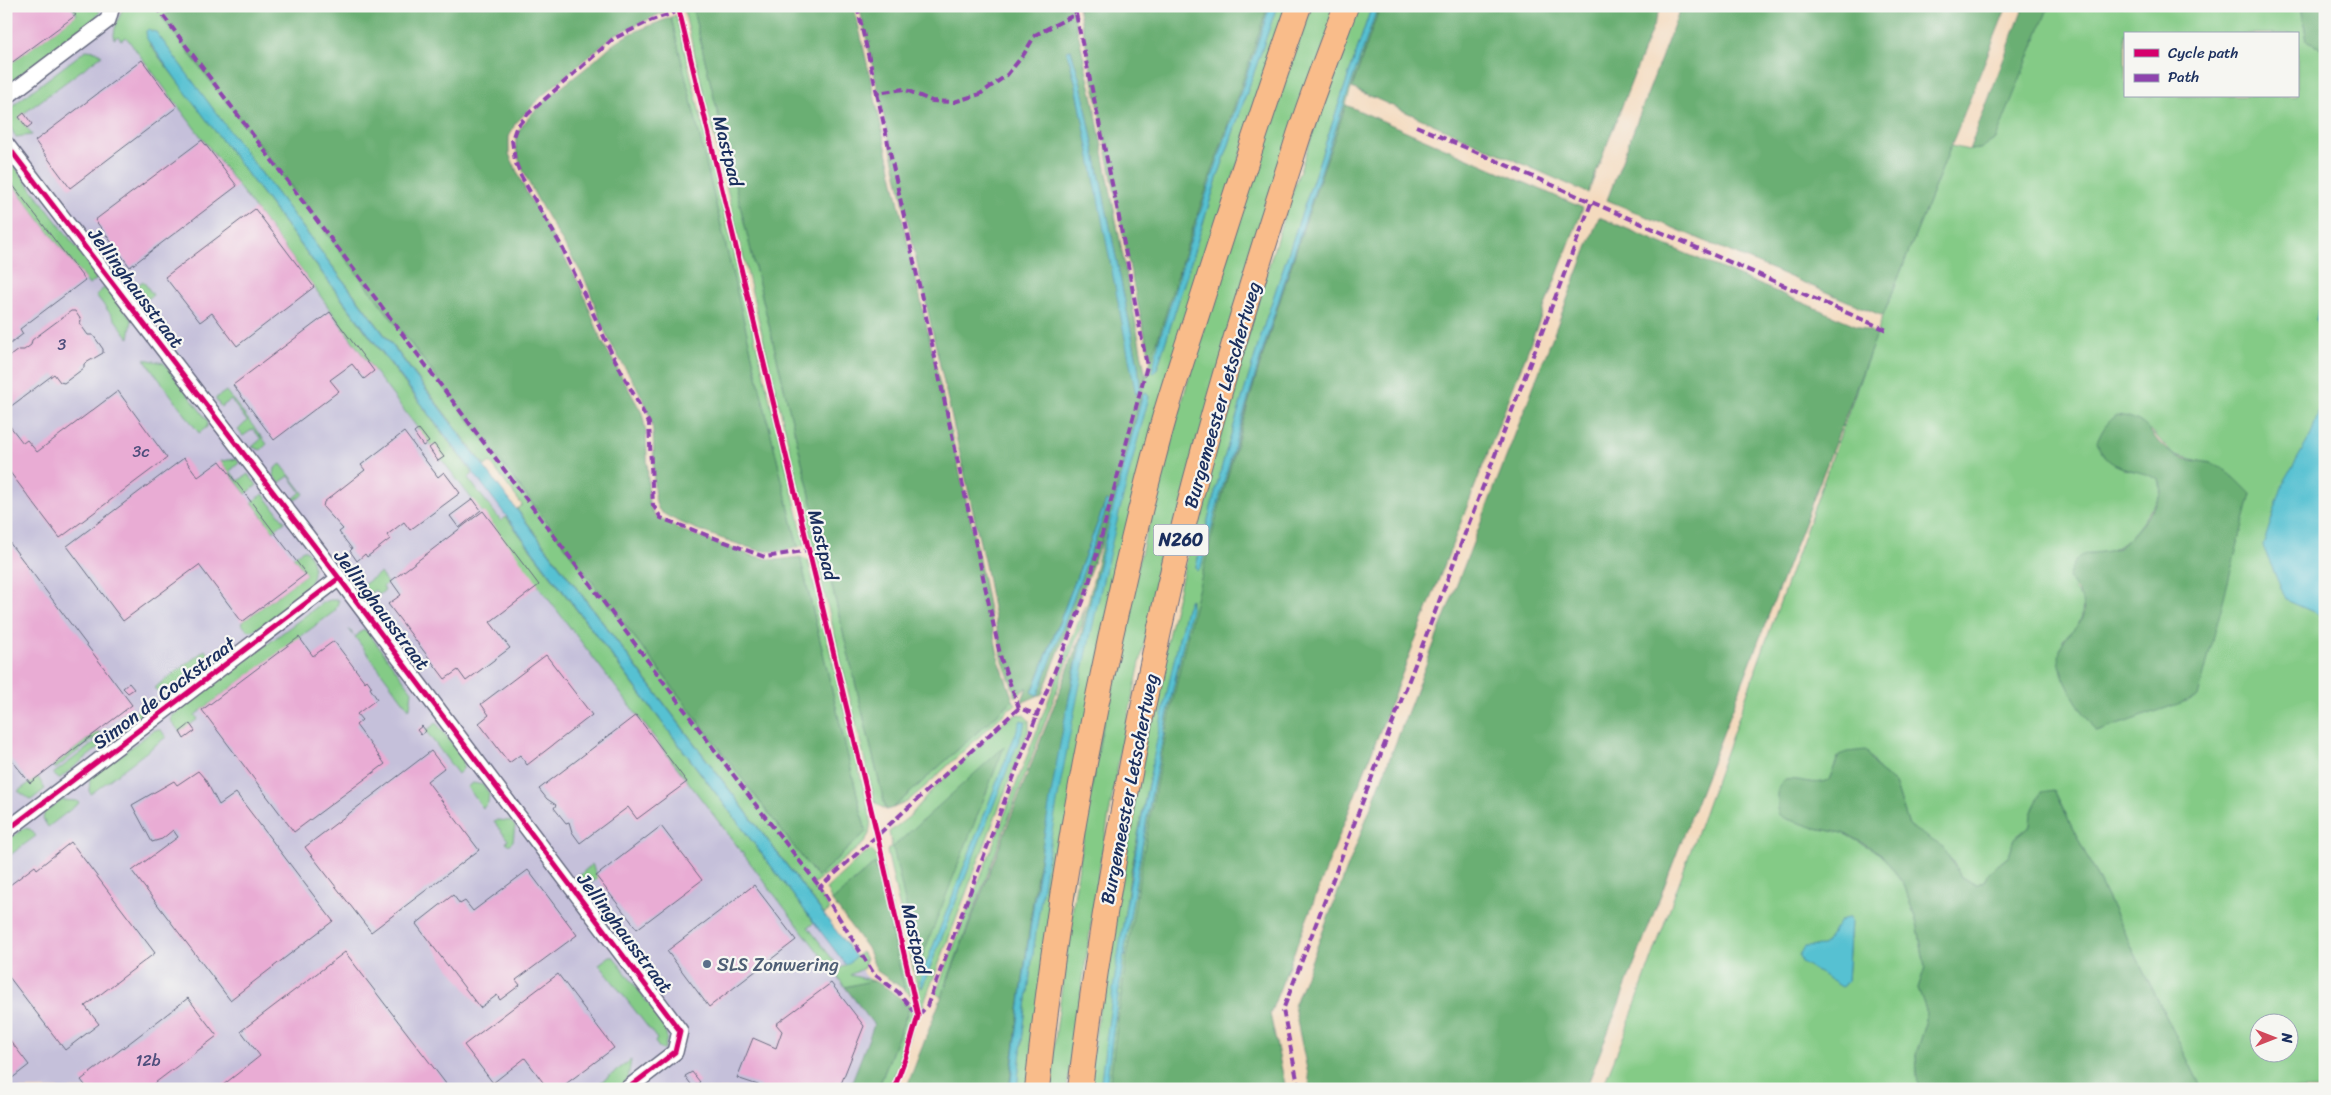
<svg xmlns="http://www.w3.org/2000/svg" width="2331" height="1095" font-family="Sriracha,sans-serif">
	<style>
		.industrial { fill: #c5c0da }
		.green { fill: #84cb86; stroke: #507d72; fill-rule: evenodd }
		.forest { fill: #6baf73; stroke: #436f68; fill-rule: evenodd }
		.water { fill: #57c1d2; stroke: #397898 }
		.building { fill: #e9acd4 }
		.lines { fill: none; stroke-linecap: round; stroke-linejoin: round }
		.minor-casing { stroke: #676b80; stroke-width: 18 }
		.primary-casing { stroke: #676b80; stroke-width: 26 }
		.minor { stroke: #fff; stroke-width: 15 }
		.primary { stroke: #f9bc8a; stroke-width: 24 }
		.quiet { stroke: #8e44ad; stroke-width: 4; stroke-dasharray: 8 4; stroke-linecap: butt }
		.cycleway-casing { stroke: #f6f6f2; stroke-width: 8 }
		.cycleway { stroke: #d6006c; stroke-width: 5 }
		.service-dot { fill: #5c6f8a; stroke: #f6f6f2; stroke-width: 2 }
		.labels { text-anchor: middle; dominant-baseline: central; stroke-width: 4.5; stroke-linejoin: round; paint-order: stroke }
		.number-label { font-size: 16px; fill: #4e4e7c }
		.shield { fill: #f6f6f2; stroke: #5d6b8a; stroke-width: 1 }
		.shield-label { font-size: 18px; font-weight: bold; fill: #1b2f5e }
		.street-label { font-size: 19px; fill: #1b2f5e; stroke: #f6f6f2 }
		.service-label { font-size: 19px; fill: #4e5e75; stroke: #f6f6f2; text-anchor: start }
	</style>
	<rect width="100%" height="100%" fill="#f6f6f2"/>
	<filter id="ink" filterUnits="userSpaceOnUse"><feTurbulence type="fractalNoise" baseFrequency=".02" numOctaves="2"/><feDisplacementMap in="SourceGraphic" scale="10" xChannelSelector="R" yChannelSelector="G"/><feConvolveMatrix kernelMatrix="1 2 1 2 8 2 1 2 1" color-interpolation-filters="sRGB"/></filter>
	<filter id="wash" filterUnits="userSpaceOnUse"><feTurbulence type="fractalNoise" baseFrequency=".0096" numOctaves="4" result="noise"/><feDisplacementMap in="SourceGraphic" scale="20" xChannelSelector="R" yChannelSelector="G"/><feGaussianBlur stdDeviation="1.12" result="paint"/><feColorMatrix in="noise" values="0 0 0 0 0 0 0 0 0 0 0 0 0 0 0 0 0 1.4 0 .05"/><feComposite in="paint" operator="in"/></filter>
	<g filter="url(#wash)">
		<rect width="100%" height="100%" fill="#f4dabe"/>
		<path class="industrial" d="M6 6H116L893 1011 862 1089H6Z"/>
		<path class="green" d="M71 6H101L99 14 92 22 6 86V67L77 14Z
			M123 6H176L163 19 817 877 866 832 800 557 808 560 871 820 869 834 864 843 812 885 830 910 824 914 517 509 522 505 490 462 485 466 234 137 156 32 146 31 150 45 181 86 473 474 468 478 501 521 506 517 814 923 808 927 840 969 862 952 866 959 864 968 850 975 874 981 845 987 374 371 314 287 126 37 121 40 118 36 114 39C113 27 120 18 123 6Z
			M683 6H692L886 810 875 802Z
			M1268 6H1270L1187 251 1159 341 1157 369 1217 179 1277 6H1291L1182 329 1030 1089H1017C1034 916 1063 744 1102 576 1116 516 1133 456 1149 397L1143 395 1097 572 1065 719 1025 959 1009 1089C1030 871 1071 655 1127 444 1167 296 1219 151 1268 6Z
			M1311 6H1336L1156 590 1120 754 1099 871 1067 1089H1051L1053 1072H1051C1067 944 1084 816 1110 690 1158 456 1232 231 1311 6Z
			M1357 6H1372L1266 319 1223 462 1196 566 1197 571 1201 567C1223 484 1245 401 1271 319 1304 214 1342 110 1378 6H1380C1327 158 1273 310 1230 466 1175 670 1134 878 1109 1089H1106C1125 927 1155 768 1191 609V599L1147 788 1130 876 1100 1089H1087L1136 772 1210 459 1283 219Z
			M2049 6H2301L2307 41 2325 50V1089H2202L2054 790C2035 801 2032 804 2030 826L2015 838 2009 856 1989 872 1984 881 1976 885 1961 877 1952 860 1909 826 1895 783 1878 770 1872 758 1839 755 1829 780 1820 784 1809 782 1815 828 1843 833 1881 854 1904 884 1918 927 1925 967 1918 988 1926 1010V1023L1916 1055 1918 1089H1602L1626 1030 1883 316 1951 146 1969 150 1980 149ZM2125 34H2297V96H2125ZM2151 430 2172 454 2212 464 2228 472 2251 494 2244 519 2071 689 2064 679 2063 640C2079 626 2084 621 2082 599L2074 590 2088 553C2116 557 2133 536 2147 515 2155 502 2164 497 2159 480L2147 473 2123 469ZM1851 922 1847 981 1842 987 1823 946ZM2258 1022H2288V1052H2258Z
			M676 15 805 544 798 547 671 17Z
			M86 50 96 51 102 55 19 117 32 135 16 137C8 126 8 115 16 103Z
			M6 155 98 276 97 279 89 285 6 176Z
			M143 281 153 295 142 303 132 289Z
			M104 288 108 289 132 320 129 338 96 295Z
			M144 359 164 363 208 421 207 427 199 433Z
			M226 391 267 444 261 450 252 447 261 439 253 429 243 436 238 430 247 421 231 400 221 407 216 400V398Z
			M237 459 239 463 230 471 238 481 248 474 257 485 246 494 220 461Z
			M281 464 304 494 294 501 292 500 301 492 289 476 279 483 274 476 275 468Z
			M263 494 285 522 273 531 252 502Z
			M303 550H306C333 586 278 612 254 631L247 630 241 623 306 574 293 557Z
			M380 573 387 583 383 587 385 590 379 595 375 590 365 597 362 593 363 585Z
			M330 600H339L335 611 195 715 198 719 180 732 171 721 172 716 322 603Z
			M1085 605 1082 624 941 997 936 993Z
			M349 629 355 637 363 630 367 631 412 691 410 708 409 709Z
			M205 650 211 657 210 663 169 695 161 693 154 688Z
			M1013 700 1016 705 1010 708 927 785 907 802 893 808Z
			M142 707 143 715 111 739 107 734Z
			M1018 714 1024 715 1029 720V729L922 1008 887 851 892 847 889 832 910 816 932 790 1006 720Z
			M436 723 464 759 463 769 458 774 426 731Z
			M154 730H161L166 737 91 794 89 791 90 778Z
			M98 731 100 734 55 769 53 766Z
			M102 737 106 742 59 779 53 774Z
			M38 777 45 789 31 800 18 791Z
			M473 783 483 785 489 793 488 803 483 808 467 787Z
			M62 800 77 801 79 803 48 827 43 819 44 813Z
			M497 820 510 821 515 826 513 841 509 845 506 842 508 840 494 822Z
			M24 828 30 829 36 836 6 858V842Z
			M871 850 881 862 911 996 905 990 875 863 832 901 826 889 862 855Z
			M592 864 598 878 584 888 579 881 580 875Z
			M610 956H613L664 1025 667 1038 664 1050 660 1049 655 1042 657 1039 599 964Z
			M910 1006 913 1008C914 1036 899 1063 889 1089H878Z
			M631 1060 628 1079 616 1089H592Z"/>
		<path class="forest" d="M176 6H668L669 10 614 35 542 96 515 124 509 137V154L527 193 580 285 601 339 642 413 646 432 649 503 654 515 683 531 753 556 776 560 800 557 866 832 817 877 163 18Z
			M692 6H854L975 539 999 660 1013 700 893 808 886 810Z
			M859 6H1072L1093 99 1146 377 1104 535 1042 694 1021 703 1027 687 1016 697 1003 662 985 565ZM1071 50 1081 84 1138 366 1140 387 1137 394 1076 85 1067 52ZM1106 501 1109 502 1037 695 1032 692Z
			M1078 6H1268L1183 257 1151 361C1122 244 1103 124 1078 6Z
			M1380 6H1661L1588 193 1352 88Z
			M1681 6H2007L1883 316 1607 200Z
			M2024 6H2049L1996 139 1980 149 1969 150Z
			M2301 6H2325V50L2307 41Z
			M671 17 798 547C787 551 775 552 764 551 750 550 666 520 659 510 649 496 657 441 651 420 645 395 621 364 609 340 599 321 594 300 585 280 571 252 510 166 516 139 521 115 568 83 587 67 598 58 607 48 619 40 635 30 654 25 671 17Z
			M1346 105 1583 208 1270 1014 1286 1089H1109C1134 878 1174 668 1231 464 1265 343 1304 223 1346 105Z
			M1599 217 1877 334 1586 1089H1311L1294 1006Z
			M2117 415C2154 419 2148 439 2173 454 2184 461 2199 460 2211 463 2227 468 2239 482 2251 494L2198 697 2097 732C2083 712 2054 674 2060 650 2064 630 2090 627 2082 600 2080 594 2072 585 2068 577 2071 571 2074 561 2079 557 2084 552 2106 553 2116 549 2127 544 2157 507 2160 495 2162 490 2161 485 2159 480 2135 466 2107 474 2097 442 2102 430 2107 422 2117 415Z
			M1080 638 1034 892 1009 1089H906Z
			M1004 747 919 965 893 847Z
			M1866 750 1878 770 1895 783 1909 826 1943 847 1961 877 1976 885 1984 881 1989 872 2009 856 2015 838 2030 826 2031 814 2041 792 2054 790 2202 1089H1918L1916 1055 1926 1023V1010L1918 988 1925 967 1918 927 1904 884 1881 854 1863 843 1843 833 1815 828 1784 818 1778 814V788L1784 780C1800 777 1814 787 1829 780L1839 755 1847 752Z
			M875 863 905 990 877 971 867 948 832 901Z
			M870 981C880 980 900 999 910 1006L878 1089H849L874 1025 845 987Z"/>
		<path class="water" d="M1270 6H1277L1217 179 1157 369 1154 373 1152 372 1159 341 1187 251Z
			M1372 6H1378C1313 192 1250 377 1201 567L1197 571 1196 566 1223 462 1266 319Z
			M149 29 151 31 156 32 234 137 856 957 846 965 181 86 147 39 146 31Z
			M1071 50 1081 84 1138 366 1140 387 1136 395 1076 85 1067 51Z
			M2325 291V342L2316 320Z
			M1146 392 1149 397C1088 624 1040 854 1017 1089H1010C1024 965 1041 841 1065 718 1087 609 1114 502 1143 394Z
			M2325 392V617L2286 600 2263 546 2283 484 2311 435Z
			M1106 501 1109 502 1038 695 1032 693Z
			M1190 599 1191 609C1154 767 1125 928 1106 1089H1100C1119 927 1149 767 1186 608Z
			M1021 720 1026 722 922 988 920 981 921 977Z
			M1847 917H1850L1851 921 1847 981 1842 987 1801 962 1799 955 1804 947 1823 946 1840 921Z"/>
		<g id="blocks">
			<path class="building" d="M6 6H69L76 15 6 67Z
				M142 60 177 107 70 188 35 141Z
				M24 113 32 124 27 128 19 117Z
				M202 140 237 186 130 267 95 220Z
				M6 176 85 280 20 329 23 334 6 347Z
				M255 209 314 287 237 346 212 313 200 322 165 277Z
				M71 311H75L81 320 80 324 88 335H93L103 349V353L84 364V368L64 383 60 382 54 374 6 410V359L18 350H24L31 345 32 340Z
				M330 312 374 371 364 379 352 364 330 380 339 391 274 440 233 385Z
				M118 391 167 458 60 538 6 467V421L23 443 27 440 37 452Z
				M419 429 429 442 423 446 414 433Z
				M404 432 438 477 444 472 460 493 410 530 404 522 387 535 390 539 367 557 365 554 357 561 350 551 352 549 339 532 343 529 323 507 324 502 365 470 361 465Z
				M434 444 444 457 438 461 429 448Z
				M184 458 198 477 220 461 306 574 242 622 199 565 123 621 67 546Z
				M473 499 481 510 459 528 450 516Z
				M483 511 539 585 490 622 510 648 466 681 458 670 445 679 388 604 401 595 391 581Z
				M6 538 132 705 30 783 6 753Z
				M299 637 313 656 334 641 365 682 367 680 372 687 370 688 377 699 357 714 362 720 356 725 385 764 294 832 202 710Z
				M546 655 592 715 527 765 520 755 509 763 479 723 489 715 481 704Z
				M129 683 134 689 128 693 123 688Z
				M636 715 687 782 637 819 628 807 580 843 572 832 569 822 566 823 554 808 556 805 547 799 539 789Z
				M190 724 195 731 184 739 180 732Z
				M422 726 426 731 421 735 417 730Z
				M431 751 444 768 427 781 479 850 371 932 305 847Z
				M198 771 205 779 219 805 236 793 333 921 230 1000 132 871 178 837 173 830 162 839 152 842 132 805 174 781 177 785Z
				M661 826 702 880 637 929 596 876Z
				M71 842 155 953 85 1006 99 1024 65 1050 6 973V888L35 866 37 869Z
				M528 870 577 935 516 980 520 985 500 1000 497 995 480 1008 416 924 453 895 460 904 465 901 473 911Z
				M754 885 796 940 709 1007 667 951Z
				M345 952 450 1089H218L260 1056 241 1031Z
				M558 974 614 1048 559 1089H548L525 1058 493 1083 464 1045Z
				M831 983 864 1026 839 1089H760L761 1086 737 1078 753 1038 776 1048 782 1031 776 1024Z
				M188 998 217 1036 147 1089H88L81 1080Z
				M6 1035 29 1065 6 1083Z
				M692 1072 700 1082 693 1087 685 1076Z"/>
		</g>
	</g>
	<g filter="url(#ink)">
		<use href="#blocks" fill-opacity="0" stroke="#676b80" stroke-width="1"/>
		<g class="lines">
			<defs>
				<path id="minor" d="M6 97 108 20 112 6
					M6 144 339 578 680 1031 675 1052 627 1089
					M6 831 339 578"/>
				<path id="primary" d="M1037 1089C1060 867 1103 648 1160 433 1172 388 1188 344 1202 299 1233 201 1265 103 1299 6
					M1080 1089C1100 920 1132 752 1169 586 1203 440 1247 297 1293 154 1308 104 1328 55 1346 6"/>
			</defs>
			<use href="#minor" class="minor-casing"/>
			<use href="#primary" class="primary-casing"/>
			<use href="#minor" class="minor"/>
			<use href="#primary" class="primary"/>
			<path class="quiet" d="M156 6 759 809 820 887
				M857 6 877 93 904 89 932 101 954 102 980 94 1007 75 1024 54 1035 35 1076 14 1074 6
				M679 11 652 20 613 39 528 114 516 128 512 140 515 161 521 176 563 249 613 356 649 423 653 505 661 518 765 557 809 550
				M877 93 1001 659 1019 708 1037 715 1086 594 1147 366 1117 207 1076 14
				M1416 126 1889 331
				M1019 708 820 887 874 974 898 992 918 1016 927 1006 1037 715
				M1299 1089 1283 1010 1592 201"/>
			<defs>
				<path id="cycleway" d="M678 6 877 834 918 1016 908 1051 894 1089
					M6 144 339 578 680 1031 675 1052 627 1089
					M6 831 339 578"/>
			</defs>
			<use href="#cycleway" class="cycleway-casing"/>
			<use href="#cycleway" class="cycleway"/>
		</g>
	</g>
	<circle class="service-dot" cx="707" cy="964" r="5"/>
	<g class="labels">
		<g class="number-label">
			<text x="62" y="344">3</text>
			<text x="141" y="451">3c</text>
			<text x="148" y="1060">12b</text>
		</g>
		<rect class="shield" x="1153.5" y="524.5" width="55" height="31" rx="4"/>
		<g class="shield-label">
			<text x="1181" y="540">N260</text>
		</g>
		<g class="street-label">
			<text transform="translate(728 151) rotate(76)">Mastpad</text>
			<text transform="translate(136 288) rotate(53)">Jellinghausstraat</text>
			<text transform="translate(1222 395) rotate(-74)">Burgemeester Letschertweg</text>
			<text transform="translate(823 545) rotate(76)">Mastpad</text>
			<text transform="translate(382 610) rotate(53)">Jellinghausstraat</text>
			<text transform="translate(164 693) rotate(-37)">Simon de Cockstraat</text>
			<text transform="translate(1129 789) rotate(-79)">Burgemeester Letschertweg</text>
			<text transform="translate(625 933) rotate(53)">Jellinghausstraat</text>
			<text transform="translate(916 939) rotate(77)">Mastpad</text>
		</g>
		<g class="service-label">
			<text x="717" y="964">SLS Zonwering</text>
		</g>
	</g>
	<rect width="2331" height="1095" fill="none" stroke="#f6f6f2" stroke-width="25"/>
	<rect x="2124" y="32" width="175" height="65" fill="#f6f6f2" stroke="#9ea6b7"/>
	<rect x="2134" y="49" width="25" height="8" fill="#d6006c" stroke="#9ea6b7"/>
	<text x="2168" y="58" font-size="15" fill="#1b2f5e">Cycle path</text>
	<rect x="2134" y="74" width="25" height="8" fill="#8e44ad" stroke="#9ea6b7"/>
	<text x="2168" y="82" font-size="15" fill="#1b2f5e">Path</text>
	<g transform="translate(2274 1038) rotate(90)"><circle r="24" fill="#f6f6f2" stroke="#9ea6b7"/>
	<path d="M0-4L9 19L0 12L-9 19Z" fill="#d1495b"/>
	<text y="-8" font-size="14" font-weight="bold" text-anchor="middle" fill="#1b2f5e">N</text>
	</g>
</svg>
